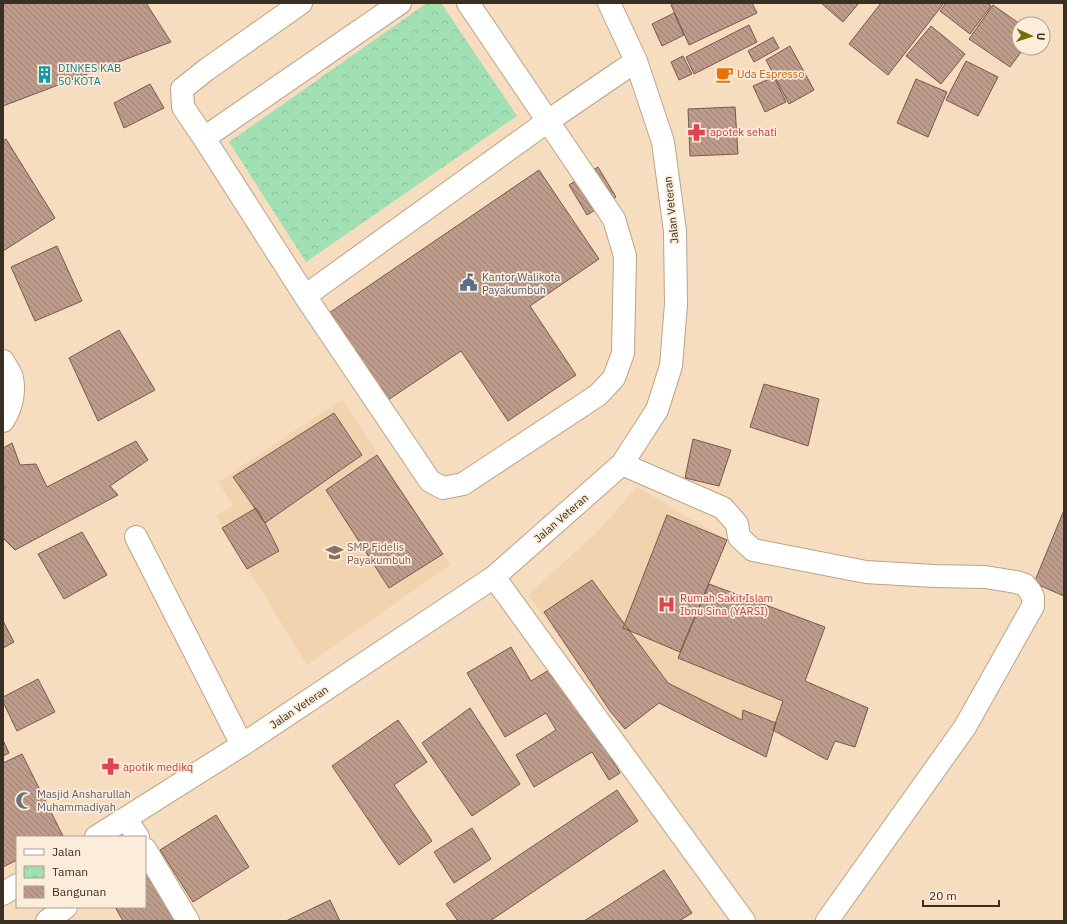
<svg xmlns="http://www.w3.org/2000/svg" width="1067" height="924" font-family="'IBM Plex Sans',sans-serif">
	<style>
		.built { fill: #f2d3af }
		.park { fill: url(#park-crowns) }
		.building { fill: url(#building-back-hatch); stroke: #79594a }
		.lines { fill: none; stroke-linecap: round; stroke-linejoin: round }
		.minor-casing { stroke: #bca387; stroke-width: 24 }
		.major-casing { stroke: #bca387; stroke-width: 24 }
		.minor { stroke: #fff; stroke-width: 22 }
		.major { stroke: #fff; stroke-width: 22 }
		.labels { text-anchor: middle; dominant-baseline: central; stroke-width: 3.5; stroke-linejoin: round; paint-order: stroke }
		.culture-label { font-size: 11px; fill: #0d838f; stroke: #fcecda; text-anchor: start }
		.food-label { font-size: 11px; fill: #c56008; stroke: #fcecda; text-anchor: start }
		.health-label { font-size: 11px; fill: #be3a42; stroke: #fcecda; text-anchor: start }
		.street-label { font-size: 11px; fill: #392f23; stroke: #fcecda }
		.service-label { font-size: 11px; fill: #4e5e75; stroke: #fcecda; text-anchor: start }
		.education-label { font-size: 11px; fill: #785e54; stroke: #fcecda; text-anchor: start }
		.worship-label { font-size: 11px; fill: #5b616d; stroke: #fcecda; text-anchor: start }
	</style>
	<defs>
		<pattern id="park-crowns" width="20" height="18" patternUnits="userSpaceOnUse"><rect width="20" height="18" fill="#a0e0b3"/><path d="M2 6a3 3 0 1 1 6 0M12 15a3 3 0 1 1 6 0" fill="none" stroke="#8bc09a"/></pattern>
		<pattern id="building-back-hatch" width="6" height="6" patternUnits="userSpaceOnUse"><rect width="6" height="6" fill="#be9b8a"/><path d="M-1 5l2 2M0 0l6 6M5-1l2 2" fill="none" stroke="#9b7f70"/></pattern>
	</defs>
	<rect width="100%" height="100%" fill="#f7ddbf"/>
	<path class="built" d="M342 399 450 565 307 665 216 516 233 506 218 482Z
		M637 487 727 540 709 585 825 627 805 681 868 708 855 747 835 741 827 760 773 732 766 757 659 703 625 729 528 595 598 531Z"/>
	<path class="park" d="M427 3H441L517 116 306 262 229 142Z"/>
	<path class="building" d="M3 3H146L171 42 3 106Z
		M674 3H752L757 13 689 45 671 5Z
		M821 3H859L843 22Z
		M881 3H944L888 75 849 44Z
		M946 3H988L991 6 970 34 940 11Z
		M993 5 1020 24 1019 48H1024L1010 67 969 39Z
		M674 13 684 35 662 46 652 24Z
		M749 25 757 42 694 74 686 57Z
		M931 26 965 54 941 84 906 56Z
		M773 37 779 48 754 62 748 51Z
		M790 46 814 90 789 104 766 60Z
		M683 56 692 74 679 80 671 62Z
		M966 61 998 77 978 116 946 100Z
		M774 77 786 102 765 112 753 86Z
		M916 79 947 92 928 137 897 123Z
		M150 84 164 108 124 128 114 103Z
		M735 107 738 154 690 156 688 109Z
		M6 139 55 218 3 251V141Z
		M598 167 616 197 587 215 569 185Z
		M539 170 599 259 530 306 576 375 508 421 461 351 388 400 329 313Z
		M57 246 82 301 35 321 11 267Z
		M119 330 155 390 98 421 69 358Z
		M764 384 819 399 808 446 750 427Z
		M334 413 362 455 265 523 233 477Z
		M693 439 731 450 719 486 685 478Z
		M136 441 148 460 110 486 118 495 15 550 3 538V489L5 488 3 485V448L12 443 20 465 36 464 47 487Z
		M377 455 443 554 389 588 326 490Z
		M256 508 265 523 279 551 247 569 222 528Z
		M1064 510V596L1034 583Z
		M667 515 727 540 680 652 623 628Z
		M82 532 107 575 64 599 38 554Z
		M592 580 668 683 742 720 743 710 776 723 766 757 659 703 625 729 610 711 544 612Z
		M709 584 825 627 805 681 868 708 855 747 835 741 827 760 773 730 783 701 678 658Z
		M3 621 14 642 3 648Z
		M511 647 531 681 557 665 620 773 609 780 592 752 534 787 516 755 556 730 546 713 505 737 467 673Z
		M38 679 55 712 17 731 3 702V697Z
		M470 708 520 784 472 816 422 743Z
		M398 720 427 762 394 785 432 841 399 865 332 766Z
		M3 740 9 753 3 756Z
		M22 754 63 836 17 837V860L3 867V763Z
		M617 790 638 821 490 921H458L446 904Z
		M216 815 249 867 193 902 160 850Z
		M472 828 491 859 454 883 434 852Z
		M145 863 177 921H123L115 907H145Z
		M664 870 692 913 679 921H584Z
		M330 900 340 921H286Z"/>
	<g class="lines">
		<defs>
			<path id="minor" d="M301 3 206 70 182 89 183 107 204 138 305 296 430 481 443 488 463 484 598 395 614 378 623 353 625 256 614 219 468 3
				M204 138 400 3
				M305 296 548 121 636 61
				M3 361C6 367 11 373 12 378 15 393 11 409 3 421
				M622 464 723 508 737 524 739 537 753 550 866 572 934 576 985 577 1016 582 1025 585 1030 591 1033 597V606L965 727 827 921
				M136 537 242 745
				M494 577 744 921
				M126 819 138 837
				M145 849 188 921
				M47 921 66 907"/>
			<path id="major" d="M96 837 242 745 494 577 622 464 657 410 671 366 676 304 675 231 663 142 636 61 609 3
				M3 894 17 885"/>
		</defs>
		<use href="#minor" class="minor-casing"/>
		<use href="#major" class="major-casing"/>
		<use href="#minor" class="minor"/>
		<use href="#major" class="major"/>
	</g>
	<defs>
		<symbol id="building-bare" viewBox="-9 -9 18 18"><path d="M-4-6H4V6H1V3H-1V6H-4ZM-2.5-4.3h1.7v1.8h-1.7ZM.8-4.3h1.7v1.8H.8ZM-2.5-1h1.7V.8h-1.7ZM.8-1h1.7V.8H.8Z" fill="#0f9aa8" stroke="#fcecda" stroke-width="2.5" paint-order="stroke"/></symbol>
		<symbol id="cafe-bare" viewBox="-9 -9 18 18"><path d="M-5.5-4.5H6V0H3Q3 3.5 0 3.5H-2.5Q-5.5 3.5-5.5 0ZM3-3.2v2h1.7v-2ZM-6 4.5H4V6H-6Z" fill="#e8710a" stroke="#fcecda" stroke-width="2.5" paint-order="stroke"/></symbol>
		<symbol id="pharmacy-bare" viewBox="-9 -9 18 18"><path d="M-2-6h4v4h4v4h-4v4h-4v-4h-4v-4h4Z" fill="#e0444e" stroke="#fcecda" stroke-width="2.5" paint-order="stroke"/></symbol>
		<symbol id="civic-bare" viewBox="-9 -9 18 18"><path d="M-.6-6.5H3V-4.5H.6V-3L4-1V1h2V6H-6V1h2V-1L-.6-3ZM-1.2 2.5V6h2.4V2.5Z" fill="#5c6f8a" stroke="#fcecda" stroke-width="2.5" paint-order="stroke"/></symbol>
		<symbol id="school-bare" viewBox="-9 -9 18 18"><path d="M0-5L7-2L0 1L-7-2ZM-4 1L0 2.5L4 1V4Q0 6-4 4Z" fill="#8d6e63" stroke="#fcecda" stroke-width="2.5" paint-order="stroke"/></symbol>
		<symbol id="hospital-bare" viewBox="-9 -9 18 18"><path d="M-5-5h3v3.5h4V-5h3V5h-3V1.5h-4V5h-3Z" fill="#e0444e" stroke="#fcecda" stroke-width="2.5" paint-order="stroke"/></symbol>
		<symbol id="mosque-bare" viewBox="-9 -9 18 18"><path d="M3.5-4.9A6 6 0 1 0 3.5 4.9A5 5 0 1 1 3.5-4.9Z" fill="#6b7280" stroke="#fcecda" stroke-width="2.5" paint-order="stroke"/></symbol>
	</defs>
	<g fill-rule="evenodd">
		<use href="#building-bare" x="32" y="62" width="25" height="25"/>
		<use href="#cafe-bare" x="712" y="62" width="25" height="25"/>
		<use href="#pharmacy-bare" x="684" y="120" width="25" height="25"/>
		<use href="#civic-bare" x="456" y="270" width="25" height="25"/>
		<use href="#school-bare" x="322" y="540" width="25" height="25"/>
		<use href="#hospital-bare" x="654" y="592" width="25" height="25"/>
		<use href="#pharmacy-bare" x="98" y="754" width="25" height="25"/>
		<use href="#mosque-bare" x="12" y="788" width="25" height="25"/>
	</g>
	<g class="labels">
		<g class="culture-label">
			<text x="58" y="68">DINKES KAB<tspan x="58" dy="13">50 KOTA</tspan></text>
		</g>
		<g class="food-label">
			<text x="737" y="74">Uda Espresso</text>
		</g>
		<g class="health-label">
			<text x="710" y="132">apotek sehati</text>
			<text x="680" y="598">Rumah Sakit Islam<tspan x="680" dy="13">Ibnu Sina (YARSI)</tspan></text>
			<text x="123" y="767">apotik medikq</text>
		</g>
		<g class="street-label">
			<text transform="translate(671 210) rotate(-96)">Jalan Veteran</text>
			<text transform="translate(561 518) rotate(-41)">Jalan Veteran</text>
			<text transform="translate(299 707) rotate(-34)">Jalan Veteran</text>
		</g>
		<g class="service-label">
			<text x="482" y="277">Kantor Walikota<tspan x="482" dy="13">Payakumbuh</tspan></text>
		</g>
		<g class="education-label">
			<text x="347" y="547">SMP Fidelis<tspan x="347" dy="13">Payakumbuh</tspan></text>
		</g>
		<g class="worship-label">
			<text x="37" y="794">Masjid Ansharullah<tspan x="37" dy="13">Muhammadiyah</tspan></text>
		</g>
	</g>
	<rect width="1067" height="924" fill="none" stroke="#392f23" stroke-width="8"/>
	<rect x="16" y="836" width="130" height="72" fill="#fcecda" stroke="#aea091"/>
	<rect x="24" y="849" width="20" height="6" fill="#ffffff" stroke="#aea091"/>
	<text x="52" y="856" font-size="12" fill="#392f23">Jalan</text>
	<rect x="24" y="866" width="20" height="12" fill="url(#park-crowns)" stroke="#aea091"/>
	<text x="52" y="876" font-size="12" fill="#392f23">Taman</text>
	<rect x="24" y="886" width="20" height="12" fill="url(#building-back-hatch)" stroke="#aea091"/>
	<text x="52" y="896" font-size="12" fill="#392f23">Bangunan</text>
	<g transform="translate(1031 36) rotate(93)"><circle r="19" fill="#fcecda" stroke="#aea091"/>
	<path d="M0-3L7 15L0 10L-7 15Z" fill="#766c08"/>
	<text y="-6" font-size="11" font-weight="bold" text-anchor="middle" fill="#392f23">U</text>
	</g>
	<path d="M923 900v6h76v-6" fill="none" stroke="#392f23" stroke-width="2"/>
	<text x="929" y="900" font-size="12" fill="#392f23" stroke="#fcecda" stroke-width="3" paint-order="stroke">20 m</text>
</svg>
